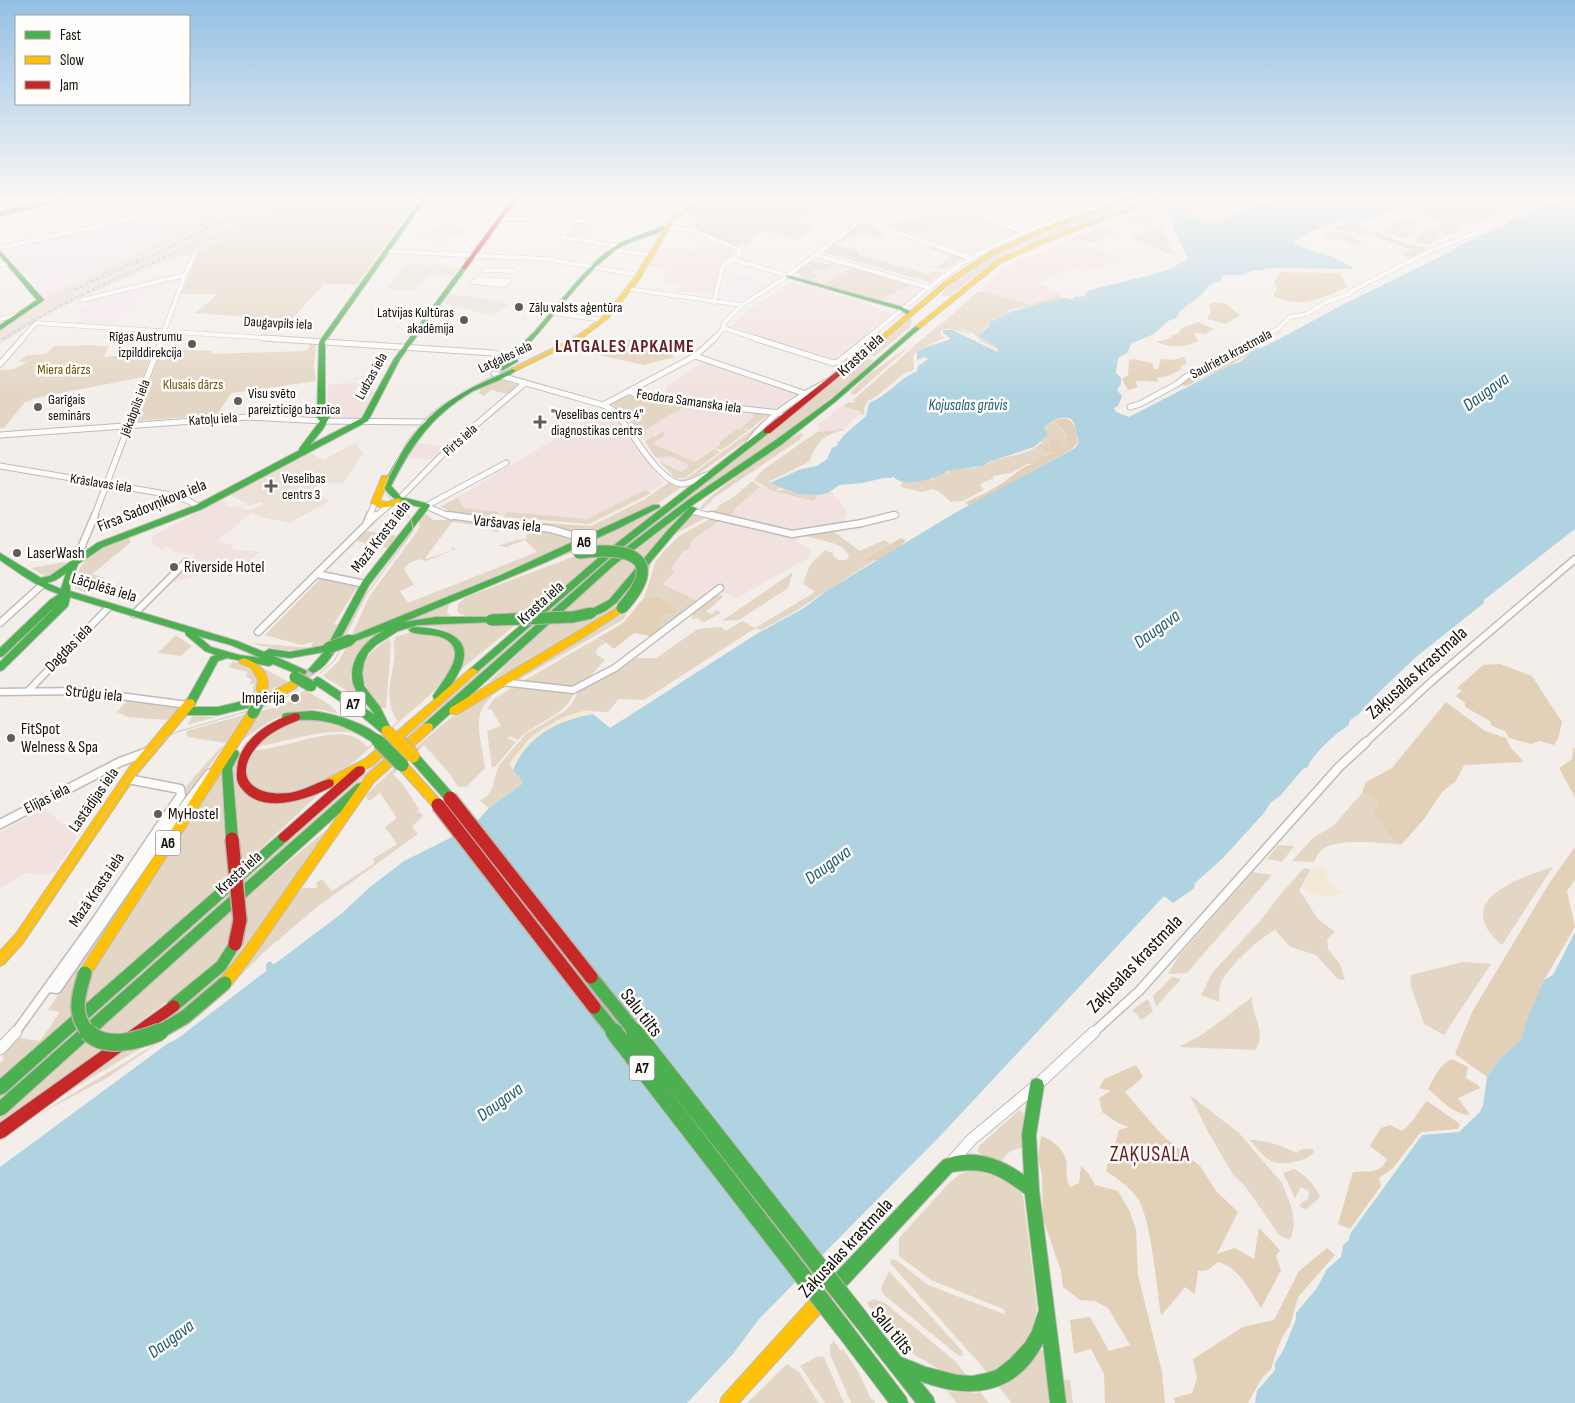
<svg xmlns="http://www.w3.org/2000/svg" width="1575" height="1403" font-family="'Sofia Sans Condensed',sans-serif">
	<style>
		.commercial { fill: #f2e2df }
		.industrial { fill: #f4e6ec }
		.built { fill: #ebe1d7 }
		.green { fill: #e4d6c5 }
		.forest { fill: #e3d0b9 }
		.sand { fill: #f2ead4 }
		.water { fill: #b0d3e1 }
		.lines { fill: none; stroke-linecap: round; stroke-linejoin: round }
		.secondary-tunnel { stroke: #d1cdc8; stroke-width: 9; stroke-dasharray: 9 4.5; stroke-linecap: butt }
		.street-far4-casing { stroke: #bfbbb8; stroke-width: 5 }
		.street-far3-casing { stroke: #bfbbb8; stroke-width: 7 }
		.street-far2-casing { stroke: #bfbbb8; stroke-width: 9 }
		.street-far1-casing { stroke: #bfbbb8; stroke-width: 11 }
		.street-casing { stroke: #bfbbb8; stroke-width: 13 }
		.fast-casing { stroke: #bfbbb8; stroke-width: 2 }
		.slow-casing { stroke: #bfbbb8; stroke-width: 2 }
		.jam-casing { stroke: #bfbbb8; stroke-width: 2 }
		.street-far4 { stroke: #fdfcfc; stroke-width: 4 }
		.street-far3 { stroke: #fdfcfc; stroke-width: 5 }
		.street-far2 { stroke: #fdfcfc; stroke-width: 6 }
		.street-far1 { stroke: #fdfcfc; stroke-width: 8 }
		.street { stroke: #fdfcfc; stroke-width: 11 }
		.fast { fill: #4caf50; fill-rule: evenodd }
		.slow { fill: #ffc107; fill-rule: evenodd }
		.jam { fill: #c62828; fill-rule: evenodd }
		.tram { stroke: #cdcbca; stroke-width: 1 }
		.rail-casing { stroke: #cdcbca; stroke-width: 2.5 }
		.rail { stroke: #fffdfb; stroke-width: 1; stroke-dasharray: 3; stroke-linecap: butt }
		.fast-bridge-far2-casing { stroke: #bdb3a9; stroke-width: 13; stroke-linecap: butt }
		.fast-bridge-far1-casing { stroke: #bdb3a9; stroke-width: 16; stroke-linecap: butt }
		.fast-bridge-casing { stroke: #bdb3a9; stroke-width: 19; stroke-linecap: butt }
		.slow-bridge-far1-casing { stroke: #bdb3a9; stroke-width: 13; stroke-linecap: butt }
		.slow-bridge-casing { stroke: #bdb3a9; stroke-width: 16; stroke-linecap: butt }
		.jam-bridge-casing { stroke: #bdb3a9; stroke-width: 16; stroke-linecap: butt }
		.fast-bridge-far2 { stroke: #4caf50; stroke-width: 11 }
		.fast-bridge-far1 { stroke: #4caf50; stroke-width: 13 }
		.fast-bridge { stroke: #4caf50; stroke-width: 17 }
		.slow-bridge-far1 { stroke: #ffc107; stroke-width: 11 }
		.slow-bridge { stroke: #ffc107; stroke-width: 13 }
		.jam-bridge { stroke: #c62828; stroke-width: 13 }
		.poi-dot { fill: #605d59; stroke: #fffdfb; stroke-width: 2 }
		.labels { text-anchor: middle; dominant-baseline: central; stroke-width: 5; stroke-linejoin: round; paint-order: stroke }
		.far-poi-label { font-size: 14px; fill: #110f0b; stroke: #fffdfb; text-anchor: start }
		.far-street-label { font-size: 14px; fill: #110f0b; stroke: #fffdfb }
		.far-park-label { font-size: 14px; fill: #744d09; stroke: #fffdfb }
		.far-water-label { font-size: 15px; font-style: italic; fill: #175a70; stroke: #fffdfb }
		.shield { fill: #fffdfb; stroke: #585653; stroke-width: 1 }
		.shield-label { font-size: 15px; font-weight: bold; fill: #110f0b }
		.street-label { font-size: 16px; fill: #110f0b; stroke: #fffdfb }
		.poi-label { font-size: 16px; fill: #110f0b; stroke: #fffdfb; text-anchor: start }
		.far-district-label { font-size: 18px; font-weight: bold; letter-spacing: 1px; fill: #641e24; stroke: #fffdfb }
		.water-label { font-size: 18px; font-style: italic; fill: #175a70; stroke: #fffdfb }
		.near-street-label { font-size: 19px; fill: #110f0b; stroke: #fffdfb }
		.near-neighbourhood-label { font-size: 21px; letter-spacing: 1px; fill: #641e24; stroke: #fffdfb }
	</style>
	<rect width="100%" height="100%" fill="#f3eee9"/>
	<path class="commercial" d="M142 199H217V200L155 213Z
		M1017 199H1065L1075 203 1077 210 1057 217Z
		M957 208 968 211 1020 232 968 255 915 236 932 227 915 219Z
		M1139 213H1150L1155 227H1113L1109 225Z
		M574 223H585L599 228 575 238 566 236Z
		M1074 239 1123 260 1085 272 1075 267 1038 283 1063 296 1031 305 987 292H978L1004 268 1023 259Z
		M709 240 733 249 729 259 722 264 713 295 676 290 680 283 661 281 668 268 646 266 658 248 698 250 704 241Z
		M835 262 854 267 827 284 811 280 809 273 814 269 823 271Z
		M792 282 862 302 892 314 834 360 731 327 745 312Z
		M909 284 925 287 902 306 879 301 883 297 897 293Z
		M703 362 796 394 776 409 667 397 665 387Z
		M360 383 354 392H375L361 417 358 419 329 418 327 393 329 384Z
		M683 405 758 413 761 417 698 465 681 474 664 466 639 433Z
		M844 406 861 413 843 429 817 432 819 429 817 424 824 421 840 407Z
		M597 414 614 415 663 483 641 499 588 524 453 511 454 499Z
		M415 442 426 444 447 446 433 460 407 458Z
		M761 485 786 495 814 501 818 494 831 491 847 511 842 525 814 527 795 541 807 547 810 550V557L737 598 716 589 700 602 661 584 674 573 671 569 697 537 710 526 720 523 728 517 732 510Z
		M221 500 228 503 225 505 230 507 234 505 253 512 216 541 234 545 232 549 259 552 246 565 238 569 222 565 216 570 166 585 195 555 177 553 168 547 162 550 151 544 153 536Z
		M46 808 61 823 84 828 55 871 46 875 26 873 0 888V832Z"/>
	<path class="industrial" d="M128 199H142L155 213 217 199H227L189 228 46 298 1 248 108 224 95 206Z
		M1178 199H1273L1210 218 1169 203Z
		M728 275 748 276 773 283 748 298 736 300 721 296 722 287H725Z
		M169 280 116 321H117L114 325 79 323 87 316 75 315 86 306 87 300Z"/>
	<path class="built" d="M227 199H234L199 227 261 199H306L264 218 198 254 176 257 58 307 0 344V331L46 301 45 298 189 228Z
		M458 199H499L492 207 453 206Z
		M518 199H575L584 200 581 204 562 203 559 209 532 205 534 201H517Z
		M444 219H447L443 225 469 227 461 236 449 235 442 243 435 242 438 238 401 237 423 236 428 230H434Z
		M434 263H441L439 266 459 268 453 276 428 275 416 290 387 289 404 264 432 265Z
		M449 294 503 301V303L509 304 494 316 443 303Z
		M355 443 363 453 343 483 321 482 315 490 329 501 289 523 261 517 248 511 264 504 260 502 250 506 230 495 309 452 323 460Z"/>
	<path class="green" d="M306 199H419L357 284H324L291 320 195 313 218 294H181L198 253 264 218Z
		M711 199H810L828 208 795 219 813 228 800 240 763 231 749 239 752 241 746 245 742 243 737 246 693 229 697 218 685 214Z
		M1175 199H1178L1169 203 1213 220C1200 220 1178 211 1169 218L1160 205Z
		M1496 199H1535C1524 207 1510 205 1500 213L1497 206 1492 202Z
		M1111 208 1117 211 1030 244 1022 241Z
		M1423 212 1475 225 1472 226 1461 224 1463 230 1431 241 1432 243 1423 244 1413 240 1432 228 1440 232 1432 238 1444 235 1442 231 1436 228 1445 224 1442 221 1428 220 1432 219 1427 216 1428 215 1420 214 1421 216H1412Z
		M914 218 933 227 915 236 888 226Z
		M1402 219 1414 220 1418 223V225L1414 226 1416 227 1398 223 1414 229 1399 226 1396 227 1417 234C1404 243 1395 234 1380 230L1384 228H1391L1388 226Z
		M863 221 876 226 873 227 874 229 881 228 876 231 883 234 882 238 865 235 849 238 840 243H837Z
		M1156 226H1161L1173 254H1169L1130 237 1156 228Z
		M1103 227 1117 233 1091 243 1078 239H1071Z
		M1333 231 1347 234 1363 243 1351 244 1344 240 1324 239 1328 233Z
		M1019 243 1026 244 991 264 950 296 941 295C960 271 991 254 1019 243Z
		M833 244 858 250 859 255 928 274 933 271 942 273 930 282 823 252Z
		M932 247H935L965 257 945 270 928 266 937 267 950 258 947 257 949 255 929 248Z
		M812 261 828 264 833 261 836 262 823 271 815 269 810 272 817 275 812 280 824 284 854 267 909 285C900 293 888 293 879 301L804 279 800 276V274L795 273Z
		M977 292H987L1031 305 1058 295 1065 299 1036 306 1008 310 1010 314 1001 319H994L978 336 997 347 999 350 981 341 973 333 948 323 972 334 950 329H943L940 333 944 338 924 347 913 356 914 370 903 374 877 396 868 401 864 408 865 413 862 415 860 413 861 412 845 407 844 405 849 402 854 403 856 401 853 400 935 328 943 322 946 323 944 322Z
		M911 318 912 321 910 327 875 356 866 354Z
		M312 341 316 342 314 366 316 381 231 393 217 415 134 421 162 349 212 351 211 354 305 351 309 348Z
		M96 345 95 346H109L104 357 152 353 143 377 31 399V401L25 402 4 428H0V370L14 369 27 362H18L27 355 46 354 54 346Z
		M911 345 855 395 850 393 868 375Z
		M868 358 873 361 847 385 797 426 675 509 609 560 0 1100V1096L600 565 862 360Z
		M499 379 519 385 507 394 491 390 484 396 478 393 481 391 479 389Z
		M630 395 686 404 687 406 667 416 645 431 648 433 642 437 621 411 618 409 634 430 619 412 612 407 617 409 613 404 618 400 611 406 612 402Z
		M696 405 763 413 769 414 749 430 742 427 754 417 752 413Z
		M773 414 746 440 690 480 682 482 674 480 686 479Z
		M1054 420 1068 438 1064 441 1070 444C1064 450 1057 447 1050 444L1042 447 1054 451 1041 457 1036 464H1027L1011 473 993 476 994 478 980 484 984 490 963 501 951 502 938 491 932 489 921 492 901 487 902 481 914 482 931 478 934 482 932 478 944 474 946 471 950 475 948 470 975 468 988 464 989 462H994L993 461C1008 455 1031 455 1042 442L1040 441 1046 432 1044 428Z
		M742 428 748 431 722 450 716 448 720 445V442L737 429 739 430Z
		M843 429 845 430C823 434 817 442 809 462L770 481V483L798 494 817 495 814 501 776 492 779 490H784L779 488 775 492 754 480 764 469 817 432Z
		M663 432H666L663 434 665 435 653 444 695 462 714 449 720 452 685 478H675L659 461 681 472 688 467V464L669 456 656 458 645 442 652 436 654 437Z
		M800 433 803 434 799 440 715 497 703 509H700C701 499 786 441 800 433Z
		M752 481 760 487 733 510 735 511 728 517 712 513 720 505 735 496Z
		M670 482 683 486 650 509 586 537 544 524 518 521 591 526 642 501Z
		M645 490 651 493 589 524 504 517 507 512 587 519Z
		M458 497 464 508 499 512 497 516 453 512 440 507Z
		M697 501 671 526 613 598 590 611 591 616C630 604 652 553 679 525 682 522 686 516 691 515 696 514 699 518 705 518L675 534 664 545 652 561 642 592 629 608 624 619 529 674 514 682 508 681 625 609 619 606 602 619 476 695 551 621 613 566Z
		M660 508 460 670C470 647 458 632 434 627 423 625 412 628 401 628L470 618 460 614 457 610 458 604 466 597 575 556 574 552 507 577 602 537Z
		M427 514 433 520H448L502 527 496 533 490 527 452 522 426 557V559L453 550 451 547 456 549 426 561 419 559 409 563 404 569 414 585 400 591 408 603 537 552 525 540 507 547 498 546 516 540 526 539 527 533 510 531V528L544 530 581 540 351 636 369 597 416 533 420 526 418 520 422 515Z
		M712 518 721 521C709 527 700 533 690 544L691 545 688 550H685L671 569 675 572 662 584 700 602 663 630 659 620 666 614 665 599 656 596 644 598 655 563 663 552 679 536Z
		M413 528 410 535 370 586 335 653 326 665 291 692 272 701 187 725 193 716 213 717 286 693 316 670 363 592Z
		M366 531 397 536 388 548 356 541Z
		M834 532 860 551 884 540 890 544 865 558 873 561 794 612 761 630 754 629 644 700 619 699 608 712 583 711 544 728 529 739 509 764 523 782 522 784 489 808 480 801 487 796 492 789 498 767 510 752 526 734 565 711 571 705 579 690 636 658H656L698 629 721 627 725 631 743 621 755 628 812 594 814 591 803 584 810 565 825 550 833 553V556L839 560H847L849 556C843 540 815 541 801 534Z
		M128 537 131 542 92 574 104 578 87 593 75 588C73 582 75 579 78 573 86 551 107 545 128 537Z
		M66 562 58 571 47 577 31 568Z
		M793 572 788 588 739 620 722 621Z
		M320 579 357 587 334 624 339 625 330 645C302 654 277 650 250 643L311 648 313 642 301 645 265 635Z
		M720 595 723 596 722 598 706 612 712 614 717 610 721 613 704 622 700 621 699 618 692 619 693 613 714 597Z
		M449 604 447 612 453 619 420 620 359 651 353 661 350 677 356 690 367 703 323 676 339 661 348 644Z
		M412 632 431 633 453 644 457 658 445 679 433 692 354 762 324 783 279 795 256 789 248 782 245 772 251 750C280 751 325 728 352 736 358 738 363 743 368 747L398 721C378 695 400 666 393 641L396 640 395 637Z
		M176 635 192 646 181 656 158 653Z
		M389 639 391 644 386 708H381C356 676 352 663 389 639Z
		M596 639 607 642 597 648 596 654 605 660 585 682 571 688 523 681Z
		M233 661C253 669 264 676 254 699L233 704 251 698 254 684H249L252 680 246 676 248 672 228 667Z
		M255 664 289 682 272 689V692L267 695 266 675Z
		M506 686C467 710 480 728 485 768L466 787H458L449 773 424 745 393 774 401 782 419 809 416 813 420 812 423 816 412 827 418 834 317 907 263 953 237 979 148 1044 59 1097 213 967 0 1127V1118L230 911 331 826 286 904 303 888H316L318 886 315 883 322 879 332 891 375 863 373 859 397 844 385 827 397 818 380 793 369 801 366 797 368 793C402 762 463 697 506 686Z
		M515 686C535 686 555 695 574 691 570 714 533 723 518 740L510 736 507 738 516 742 496 766 492 768 487 731 501 726 491 709H487L495 698Z
		M305 690 330 705 338 713C331 713 323 709 315 709 282 710 254 728 232 751L257 712 285 705Z
		M127 701 179 708 167 720 128 717 117 712Z
		M247 714 226 743 187 737 186 731Z
		M331 718 356 734C330 725 282 744 253 747L261 738 300 719Z
		M247 744 239 757 251 796 322 791 228 879 0 1080V1063L3 1060V1051L16 1039 49 992 19 1038 40 1041 60 1012 48 1010 189 802 226 761 231 776 237 756Z
		M222 746H224L181 804 116 900 183 798 186 791V786Z
		M1362 793 1377 801 1379 806 1372 812 1392 839 1401 845C1383 843 1338 838 1323 849 1319 851 1316 858 1314 862L1292 861 1314 837 1333 826Z
		M1278 845 1294 846 1282 862 1267 859Z
		M1553 867 1502 945C1450 902 1517 878 1553 867Z
		M1304 868 1311 870 1299 890 1318 919 1335 932 1327 939 1328 949 1340 964 1345 980 1338 979 1316 955 1290 947 1275 930C1259 939 1225 968 1220 986 1219 991 1219 997 1219 1002L1201 995 1212 973 1261 920 1280 895Z
		M1253 872 1272 875 1187 973 1168 974 1178 957Z
		M1463 962 1491 964 1444 1035 1424 1024 1410 983 1411 975Z
		M1172 977 1181 979 1156 1007 1153 996Z
		M1252 997C1251 1017 1268 1031 1255 1050L1179 1047 1203 1034Z
		M1148 999 1153 1011 1142 1020 1132 1010Z
		M164 1039 107 1078 34 1117Z
		M1190 1095 1239 1133 1282 1183 1292 1209 1294 1223 1292 1236 1289 1240 1279 1235 1245 1186 1234 1176 1208 1132Z
		M1019 1110 1024 1113 1022 1148C1014 1148 1005 1154 1002 1161L980 1154 978 1151 979 1146Z
		M1250 1140C1262 1139 1286 1147 1296 1153L1302 1149H1313L1314 1152C1310 1157 1304 1160 1297 1161 1271 1168 1266 1159 1250 1140Z
		M1294 1169C1305 1174 1316 1186 1320 1197L1307 1209 1299 1207 1301 1203 1308 1199 1309 1191 1301 1187 1295 1198 1283 1173Z
		M971 1170C990 1170 1013 1179 1023 1196L1037 1308 1034 1323 1041 1350 1043 1351 1062 1379 1070 1380 1073 1403H1012L980 1364 890 1263 891 1259 896 1260 928 1285 1004 1314 1005 1311 1003 1309 931 1280 899 1256V1238L950 1182 959 1175Z
		M889 1271 956 1344 962 1351 963 1355 959 1356 883 1294 881 1288Z
		M874 1299 885 1303 955 1361 989 1403H957L947 1391 980 1393 913 1354 912 1351 890 1333 873 1315V1311L867 1303Z
		M833 1340 841 1351 843 1349 859 1373 871 1399H873L875 1403H851L830 1354V1346Z
		M818 1356 824 1357 844 1403H825L800 1366Z
		M787 1364 799 1372 819 1403H747Z"/>
	<path class="forest" d="M1408 206 1465 217 1498 213 1478 223 1414 210 1406 214 1392 210Z
		M1346 221H1360L1358 226 1363 229 1418 247H1427L1421 255 1407 258 1403 254 1412 250 1369 234 1334 229Z
		M1280 272 1340 273 1347 287C1320 299 1303 309 1273 296L1277 288 1274 283Z
		M1212 303H1225L1240 315 1226 324 1207 319 1211 312 1209 305Z
		M1198 322 1214 329 1205 334 1194 333 1198 341C1186 348 1168 347 1156 342L1172 338V336L1180 332V329Z
		M608 339C618 341 625 339 635 340 649 341 663 343 676 345L670 352 674 357 644 365 581 351 589 345 596 347Z
		M1251 349 1252 352C1231 366 1208 375 1186 386L1181 385 1188 378Z
		M1184 357 1187 364 1180 366 1182 369 1168 376 1157 378 1159 381C1151 383 1143 379 1135 382L1138 387 1128 390 1122 379 1128 375 1129 360 1133 359 1152 363 1154 369H1158L1161 359 1173 360Z
		M1065 418C1075 421 1077 432 1078 442L1072 449 969 506 965 503C978 496 997 488 1008 479 1017 473 1024 464 1036 464V459L1053 452H1047L1041 447 1050 444 1051 439H1056L1062 443 1060 448 1069 444 1064 441 1068 437 1054 420Z
		M901 538 906 540C901 548 881 561 872 561 869 561 867 559 864 559Z
		M656 596C666 599 671 603 676 612L666 614 659 620 663 630 654 637 634 633 614 649 603 640 596 639 623 623 644 598Z
		M1500 664 1532 676 1562 722 1558 739 1554 745 1540 741 1531 744 1509 738 1505 731 1492 726 1490 721 1465 707V703L1456 696 1462 691 1457 688 1483 665Z
		M1446 702 1485 731 1506 738 1511 748 1524 762 1464 765 1456 781 1442 792 1424 819 1401 845 1392 839 1372 812 1379 806 1377 801 1362 793 1366 782 1392 768Z
		M1575 748V797L1559 768 1572 759 1573 749Z
		M1575 847V879L1567 891 1575 927 1544 980 1521 1040 1500 1058 1487 1077 1455 1054 1472 1012 1550 882Z
		M1452 1059 1468 1067 1466 1078 1478 1085 1480 1088 1458 1098 1470 1115C1454 1115 1440 1099 1428 1089 1434 1078 1440 1064 1452 1059Z
		M1136 1065 1143 1077 1125 1092 1162 1135 1200 1166 1216 1191 1238 1212 1217 1254 1235 1248 1254 1259 1259 1228 1280 1250 1276 1256 1281 1270 1261 1308C1250 1291 1238 1266 1218 1262L1208 1270 1198 1271 1195 1294 1185 1287 1161 1316C1157 1289 1151 1219 1138 1199 1130 1187 1118 1179 1106 1171 1109 1156 1116 1145 1119 1130L1129 1127 1118 1123 1102 1112 1099 1098 1111 1091 1099 1088 1104 1079Z
		M1427 1101 1460 1124 1458 1129 1421 1132 1393 1168 1379 1178 1381 1186 1350 1229 1338 1224 1353 1172C1367 1171 1382 1174 1387 1159L1370 1146 1381 1128 1390 1125 1402 1131C1413 1123 1418 1111 1427 1101Z
		M1041 1136C1052 1140 1063 1148 1066 1160 1068 1171 1064 1173 1070 1187L1079 1183 1081 1166 1089 1174 1095 1185 1118 1191 1130 1212 1136 1230 1138 1275 1162 1372 1165 1403H1105L1104 1374 1091 1349 1074 1354 1070 1320 1090 1317 1109 1351 1130 1345 1108 1308 1095 1301 1080 1300 1063 1287 1061 1271 1043 1219 1042 1176 1038 1157Z
		M1327 1248 1335 1255 1298 1297 1290 1326 1285 1332 1278 1347 1271 1369 1262 1378 1248 1403H1175L1174 1398 1192 1393 1197 1378 1193 1359 1243 1327 1274 1320 1299 1271Z"/>
	<path class="sand" d="M591 710 593 714C558 720 527 736 513 770L509 764C530 735 555 715 591 710Z
		M1323 866 1330 883 1341 893 1324 897 1305 890V879L1313 868Z"/>
	<path class="water" d="M1284 199H1495L1491 204 1494 208 1492 211 1496 209 1498 210C1468 221 1440 208 1409 206 1398 205 1386 212 1377 216 1367 220 1357 219 1347 220 1330 222 1309 232 1295 241L1294 244 1335 258 1355 269 1273 268 1253 271 1241 275H1222L1221 281 1210 285 1199 297 1180 311 1176 318 1168 321 1154 334 1132 343 1127 353 1118 358 1116 373 1121 378V384L1117 390 1122 396 1118 406 1114 408 1116 412 1129 417 1230 365 1240 362 1256 348H1261L1283 337 1342 305 1450 252 1466 242 1509 223 1508 221 1509 220 1532 213 1536 209 1561 199H1575V529L1484 600V603L1416 657 1374 697 1358 715 1350 720 1348 726C1339 730 1310 757 1308 767L1303 769 1280 796 1271 802 1264 813 1223 858 1194 884 1195 886 1193 889 1173 903 1164 896 942 1134 759 1319 733 1354 687 1403H0V1167L167 1044 177 1039 266 971V964L270 961 273 964 276 963 341 914 370 887 404 861 452 837 478 820 489 808 522 784 523 782 513 770C527 736 558 720 593 714L610 728 758 633 804 608 828 590 953 514 1075 448 1079 442 1074 423 1070 418C1058 416 1052 420 1044 428L1048 435 1034 447 989 462 983 466 946 471 944 474C930 479 903 489 893 476L892 478H884L862 483 839 485 828 493 817 495 798 494 770 483 801 469 817 466 827 459 832 448 838 445 837 442 840 441 843 436 866 416 869 403C889 395 897 380 917 371L918 366 928 359 925 357 917 360V352L926 347 951 339 943 333V330H952L998 352 997 347 978 336 989 326 990 321 1005 317V315L1010 314 1009 312 1066 298 1073 300 1074 297 1086 296 1084 295 1087 293V291L1166 271 1188 259 1169 218 1171 216 1184 215 1202 220 1223 221 1226 218 1253 207Z
		M1575 932V1403H1255L1257 1391 1275 1370V1363L1283 1351 1296 1319V1313L1317 1288 1327 1269 1341 1257 1343 1245 1349 1240 1350 1234 1422 1135 1459 1132 1480 1112 1483 1105 1487 1077 1500 1058 1521 1040 1527 1020 1544 980 1553 975Z"/>
	<g class="lines">
		<path class="secondary-tunnel" d="M294 684 313 670"/>
		<defs>
			<path id="street-far4" d="M84 199 104 224
				M622 199 638 204
				M811 199 862 220 970 258
				M974 199 957 204 1024 233
				M1014 199 1059 220
				M1077 199 1097 206
				M850 215 868 208 897 207 923 199
				M412 216 585 221 656 199
				M572 221 563 237 618 246
				M575 221 588 199
				M666 227 693 230 740 250 739 254 723 265 714 302
				M0 248 155 213
				M613 250 650 255
				M386 251 547 259 638 275
				M817 255 930 288
				M732 259 788 276
				M0 265 9 263
				M484 270 514 271
				M473 282 504 285 509 281 477 279
				M629 289 742 305
				M82 300 185 275
				M553 313 603 320
				M0 319 21 314
				M723 328 758 339
				M22 339 36 323 282 339
				M161 339 185 275 195 254
				M714 339 722 330 725 322 742 305 783 279 862 220
				M866 339C903 310 938 276 979 254 1022 230 1071 216 1117 199
				M1257 339 1278 329 1290 317 1307 314 1326 302 1349 294 1353 290 1430 251 1474 234 1491 223 1490 221 1542 199"/>
			<path id="street-far3" d="M263 338 494 353 511 358
				M754 338 833 363 838 362 868 338
				M695 356 806 394
				M0 364 23 338
				M845 369 856 348
				M494 374 603 405 613 410C631 428 656 480 681 484 690 485 700 476 710 474
				M629 391 640 397 780 413
				M603 405 695 356 715 338
				M1130 407 1140 404 1177 384 1187 376 1212 367 1260 338
				M0 435 249 417 323 421 426 422
				M747 445C766 416 799 396 829 381
				M0 466 166 494 187 500 199 507
				M398 500 450 447 525 383
				M426 506 451 517
				M426 506 506 463
				M691 511 716 517
				M94 517 162 338
				M369 517 375 503
				M375 517 389 505
				M889 517 896 515"/>
			<path id="street-far2" d="M448 515 551 529 585 539 586 542
				M711 515 792 534 862 523 894 515
				M367 522 370 515
				M75 562 95 515
				M317 574 365 584
				M134 614 186 562
				M0 623 42 585
				M258 632 376 515
				M502 682 573 690 615 668 720 588
				M29 690 109 607
				M0 692 82 691 188 705
				M1364 744 1432 681 1575 559"/>
			<path id="street-far1" d="M0 824 120 762 150 751
				M48 988 57 989 171 824 209 774
				M15 1033 98 918 181 795 180 789 128 779
				M1093 1033 1140 990 1339 767 1366 742"/>
			<path id="street" d="M0 1049 16 1032
				M953 1160 972 1139 1037 1085 1094 1032"/>
			<path id="fast" d="M58 199H67L0 216V212Z
				M421 199H426L325 342V414L330 416 323 429 310 445 362 418 394 359 462 267H466V269L400 359 368 421 202 509 103 547 78 564 70 585V591L237 641 264 652 269 649 290 652 328 645 331 646 335 651C329 660 323 669 313 673L308 670 324 652 290 658 274 656 305 670 307 672 305 674 302 676 273 664 269 666 227 658 218 661 194 706 190 707 185 703 211 657 216 655 205 651 186 635 185 632 70 597 68 606 3 670 0 671V662L61 601 3 656 0 657V648L50 600 59 594C37 587 19 573 0 560V553L41 578 50 576 97 543 196 505 300 450 299 449 320 421 317 418 319 342ZM66 573 61 589 47 583 56 580ZM198 636 231 645 261 658 239 655 211 647Z
				M664 226 669 227C654 237 634 238 619 248 580 274 550 325 515 358L518 361 517 362 503 370H499V368L511 361 508 358 536 330 573 286 599 258 620 243Z
				M0 251 44 300 0 330V325L37 300 0 256Z
				M786 275 902 307 914 314 909 315 898 309 786 277Z
				M916 326 921 327 836 401 782 444 694 504 614 565 432 730H424L423 727 424 724 608 561 688 500 776 440 832 399Z
				M513 368 518 369C506 379 488 384 473 391 432 415 412 444 391 486L401 497 429 504 430 506 369 585 337 645H331L329 643 362 582 421 507C405 504 392 501 383 486 418 417 443 399 513 368Z
				M764 429 771 431 610 557 476 673H470L468 671 470 669 604 553Z
				M653 505H659L660 507 621 527 546 562 404 622 436 617H491L496 620 494 622 418 625 398 631 376 645 368 653 364 662 362 673 364 686 380 707 392 731 391 734H383L359 714 314 684 312 681 317 677 320 678 375 715C369 705 358 697 354 686 346 662 365 640 385 630L350 643 347 642 345 640 347 638 501 575Z
				M690 507H693L697 509 674 534 616 603C608 609 599 617 588 615L586 613C592 608 603 604 610 599L668 530Z
				M414 627C437 628 473 633 462 665 458 677 448 688 442 699H434L433 696C444 678 474 647 438 636 429 634 420 635 411 632L409 630 411 628Z
				M252 699 257 703 256 706 218 715H184L180 714 179 711 180 708 184 707H218Z
				M312 711C331 713 371 724 381 739L380 742H372C342 723 323 717 287 721L283 720 282 717 283 714 287 713Z
				M234 750 238 751 239 754 232 768 238 839 236 842 232 844 228 842 226 839 222 768 230 751Z
				M413 752 417 753 454 795 455 798 454 801 450 802 446 801 409 759 408 756 409 753Z
				M361 783 365 784 366 787 365 790 5 1114 0 1116V1100L357 784Z
				M284 832 288 834 290 837 288 840 5 1093 0 1095V1079L280 834Z
				M235 938 239 940 241 944 225 970 178 1010 173 1012 168 1010 166 1006 168 1002 217 962 231 940Z
				M1037 1078 1042 1080 1044 1085 1036 1135 1039 1190 1066 1403H1050L1043 1343C1017 1395 970 1400 920 1381L933 1397 935 1403H916L853 1323 851 1317 853 1311 859 1309 865 1311 901 1357 926 1367 957 1375 972 1376 987 1373 996 1370 1010 1359 1025 1343 1032 1331 1039 1310 1025 1194C1000 1175 985 1166 952 1172L839 1294 833 1296 827 1294 825 1288 827 1282 943 1160C971 1148 1000 1158 1024 1175L1022 1135 1030 1085 1032 1080Z
				M845 1323 851 1325 906 1397 908 1403H889L839 1337 837 1331 839 1325Z"/>
			<path id="slow" d="M702 199H708L675 219 638 281 608 318 582 338 517 370H513V368L578 336 604 316 633 280 671 217Z
				M1126 199H1133L1045 231 994 254 950 283 882 341 877 340 946 281 990 252 1041 229Z
				M1152 199H1159L1046 242 1002 262 920 328 915 327 998 260 1042 240Z
				M382 476H388L389 478 380 501 388 502 398 498 402 500C393 508 381 510 371 503Z
				M622 605 625 606 627 608 625 610 579 640 458 714H450L449 711 450 708Z
				M243 658C253 661 264 667 267 678 269 683 267 690 266 695L290 682 293 681 298 685 296 688 269 703H261L256 697 258 679 251 668 240 663 238 661Z
				M473 668 478 671 476 673 373 765 333 786 329 787 325 786 324 783 325 780 365 759 470 669Z
				M190 699 194 700 195 703 194 706 137 774 23 943 4 964 0 966V951L15 935 129 768 186 700Z
				M253 709 257 710 258 713 257 716 89 977 85 979 81 977 79 973 81 969 249 710Z
				M428 723 432 724 433 727 432 730 374 782 251 959 230 987 225 989 220 987 219 983 220 979 243 951 366 776 424 724Z
				M402 761 406 762 442 802 444 805 442 808 438 810 434 808 398 768 397 765 398 762Z
				M823 1290 829 1292 831 1298 829 1304 739 1403H720L722 1397 817 1292Z"/>
			<path id="jam" d="M512 199H517L466 269H462V267Z
				M878 339 883 340 770 433H764V429Z
				M295 713 299 714 300 717 299 720C284 726 270 732 259 744 231 775 251 797 289 793 304 791 315 783 329 779L333 780 334 783 333 786C310 799 264 815 243 790 238 785 236 779 237 772 237 741 268 722 295 713Z
				M360 766 364 767 365 770 364 773 288 840 284 842 280 840 278 837 280 834 356 767Z
				M173 1000 178 1002 180 1006 178 1010 5 1137 0 1139V1123Z"/>
		</defs>
		<use href="#street-far4" class="street-far4-casing"/>
		<use href="#street-far3" class="street-far3-casing"/>
		<use href="#street-far2" class="street-far2-casing"/>
		<use href="#street-far1" class="street-far1-casing"/>
		<use href="#street" class="street-casing"/>
		<use href="#fast" class="fast-casing"/>
		<use href="#slow" class="slow-casing"/>
		<use href="#jam" class="jam-casing"/>
		<use href="#street-far4" class="street-far4"/>
		<use href="#street-far3" class="street-far3"/>
		<use href="#street-far2" class="street-far2"/>
		<use href="#street-far1" class="street-far1"/>
		<use href="#street" class="street"/>
		<use href="#fast" class="fast"/>
		<use href="#slow" class="slow"/>
		<use href="#jam" class="jam"/>
		<path class="tram" d="M343 640 366 595 413 531C414 510 390 506 383 488L407 441 429 415 443 404 472 387 540 356 595 324 626 289 671 219 705 199
			M320 673 334 661 342 646
			M261 708 279 702 299 689
			M0 962 20 939 125 784 151 751 164 739 177 732 248 711"/>
		<defs>
			<path id="rail" d="M201 224 232 199
				M133 265 265 199
				M100 278 138 260
				M72 291 106 274
				M0 341C94 281 202 243 304 199"/>
		</defs>
		<use href="#rail" class="rail-casing"/>
		<use href="#rail" class="rail"/>
		<defs>
			<path id="fast-bridge-far2" d="M579 553C628 546 668 557 622 608
				M491 620 573 617 591 613
				M328 648 350 640
				M295 677 311 686
				M253 713 261 697
				M376 739 381 744"/>
			<path id="fast-bridge-far1" d="M379 742 402 765
				M85 973C78 995 72 1015 89 1033
				M591 977 636 1033
				M594 1007 615 1033
				M157 1033 185 1017 225 983"/>
			<path id="fast-bridge" d="M88 1032C106 1051 139 1040 160 1032
				M614 1032 845 1331
				M635 1032 859 1317"/>
			<path id="slow-bridge-far1" d="M387 731 400 744"/>
			<path id="slow-bridge" d="M399 742 413 756"/>
			<path id="jam-bridge" d="M450 798 591 977
				M438 805 594 1007
				M232 839 240 920 235 944"/>
		</defs>
		<use href="#fast-bridge-far2" class="fast-bridge-far2-casing"/>
		<use href="#fast-bridge-far1" class="fast-bridge-far1-casing"/>
		<use href="#fast-bridge" class="fast-bridge-casing"/>
		<use href="#slow-bridge-far1" class="slow-bridge-far1-casing"/>
		<use href="#slow-bridge" class="slow-bridge-casing"/>
		<use href="#jam-bridge" class="jam-bridge-casing"/>
		<use href="#fast-bridge-far2" class="fast-bridge-far2"/>
		<use href="#fast-bridge-far1" class="fast-bridge-far1"/>
		<use href="#fast-bridge" class="fast-bridge"/>
		<use href="#slow-bridge-far1" class="slow-bridge-far1"/>
		<use href="#slow-bridge" class="slow-bridge"/>
		<use href="#jam-bridge" class="jam-bridge"/>
	</g>
	<linearGradient id="sky" x2="0" y2="1"><stop stop-color="#91c0e5"/><stop offset="0.5" stop-color="#faf7f5"/><stop offset="1" stop-color="#faf7f5" stop-opacity="0"/></linearGradient>
	<rect width="1575" height="396" fill="url(#sky)"/>
	<g class="poi-dot">
		<circle cx="519" cy="307" r="5"/>
		<circle cx="464" cy="320" r="5"/>
		<circle cx="192" cy="344" r="5"/>
		<circle cx="238" cy="401" r="5"/>
		<circle cx="38" cy="407" r="5"/>
		<path d="M537.5 414.5h5v5h5v5h-5v5h-5v-5h-5v-5h5z"/>
		<path d="M268.5 478.5h5v5h5v5h-5v5h-5v-5h-5v-5h5z"/>
		<circle cx="17" cy="553" r="5"/>
		<circle cx="174" cy="567" r="5"/>
		<circle cx="295" cy="698" r="5"/>
		<circle cx="11" cy="738" r="5"/>
		<circle cx="158" cy="814" r="5"/>
	</g>
	<g class="labels">
		<g class="far-poi-label">
			<text x="529" y="307">Zāļu valsts aģentūra</text>
			<text x="454" y="312" text-anchor="end">Latvijas Kultūras<tspan x="454" dy="16">akadēmija</tspan></text>
			<text x="182" y="336" text-anchor="end">Rīgas Austrumu<tspan x="182" dy="16">izpilddirekcija</tspan></text>
			<text x="248" y="393">Visu svēto<tspan x="248" dy="16">pareizticīgo baznīca</tspan></text>
			<text x="48" y="399">Garīgais<tspan x="48" dy="16">seminārs</tspan></text>
			<text x="551" y="414">"Veselības centrs 4"<tspan x="551" dy="16">diagnostikas centrs</tspan></text>
			<text x="282" y="478">Veselības<tspan x="282" dy="16">centrs 3</tspan></text>
		</g>
		<g class="far-street-label">
			<text transform="translate(278 323) rotate(3)">Daugavpils iela</text>
			<text transform="translate(1231 354) rotate(-28)">Saulrieta krastmala</text>
			<text transform="translate(505 357) rotate(-25)">Latgales iela</text>
			<text transform="translate(371 376) rotate(-61)">Ludzas iela</text>
			<text transform="translate(689 401) rotate(8)">Feodora Samanska iela</text>
			<text transform="translate(135 408) rotate(-69)">Jēkabpils iela</text>
			<text transform="translate(213 419) rotate(-4)">Katoļu iela</text>
			<text transform="translate(460 440) rotate(-42)">Pirts iela</text>
			<text transform="translate(101 483) rotate(9)">Krāslavas iela</text>
		</g>
		<g class="far-park-label">
			<text x="64" y="369">Miera dārzs</text>
			<text x="193" y="384">Klusais dārzs</text>
		</g>
		<g class="far-water-label">
			<text x="968" y="405">Kojusalas grāvis</text>
		</g>
		<g class="shield">
			<rect x="571.5" y="529.5" width="25" height="25" rx="4"/>
			<rect x="340.5" y="691.5" width="25" height="25" rx="4"/>
			<rect x="155.5" y="830.5" width="25" height="25" rx="4"/>
			<rect x="629.5" y="1055.5" width="25" height="25" rx="4"/>
		</g>
		<g class="shield-label">
			<text x="584" y="542">A6</text>
			<text x="353" y="704">A7</text>
			<text x="168" y="843">A6</text>
			<text x="642" y="1068">A7</text>
		</g>
		<g class="street-label">
			<text transform="translate(861 355) rotate(-42)">Krasta iela</text>
			<text transform="translate(152 506) rotate(-22)">Firsa Sadovņikova iela</text>
			<text transform="translate(507 524) rotate(6)">Varšavas iela</text>
			<text transform="translate(381 537) rotate(-52)">Mazā Krasta iela</text>
			<text transform="translate(104 588) rotate(17)">Lāčplēša iela</text>
			<text transform="translate(541 603) rotate(-42)">Krasta iela</text>
			<text transform="translate(69 648) rotate(-46)">Dagdas iela</text>
			<text transform="translate(94 694) rotate(6)">Strūgu iela</text>
			<text transform="translate(47 799) rotate(-27)">Elijas iela</text>
			<text transform="translate(94 800) rotate(-55)">Lastādijas iela</text>
			<text transform="translate(239 873) rotate(-42)">Krasta iela</text>
			<text transform="translate(97 890) rotate(-56)">Mazā Krasta iela</text>
		</g>
		<g class="poi-label">
			<text x="27" y="553">LaserWash</text>
			<text x="184" y="567">Riverside Hotel</text>
			<text x="285" y="698" text-anchor="end">Impērija</text>
			<text x="21" y="729">FitSpot<tspan x="21" dy="18">Welness &amp; Spa</tspan></text>
			<text x="168" y="814">MyHostel</text>
		</g>
		<g class="far-district-label">
			<text x="625" y="346">LATGALES APKAIME</text>
		</g>
		<g class="water-label">
			<text transform="translate(1486 392) rotate(-36)">Daugava</text>
			<text transform="translate(1157 629) rotate(-36)">Daugava</text>
			<text transform="translate(828 865) rotate(-36)">Daugava</text>
			<text transform="translate(500 1102) rotate(-36)">Daugava</text>
			<text transform="translate(171 1339) rotate(-36)">Daugava</text>
		</g>
		<g class="near-street-label">
			<text transform="translate(1417 673) rotate(-42)">Zaķusalas krastmala</text>
			<text transform="translate(1135 964) rotate(-46)">Zaķusalas krastmala</text>
			<text transform="translate(641 1013) rotate(52)">Salu tilts</text>
			<text transform="translate(846 1248) rotate(-47)">Zaķusalas krastmala</text>
			<text transform="translate(892 1331) rotate(51)">Salu tilts</text>
		</g>
		<g class="near-neighbourhood-label">
			<text x="1150" y="1154">ZAĶUSALA</text>
		</g>
	</g>
	<rect x="15" y="15" width="175" height="90" fill="#fffdfb" stroke="#a09e9b"/>
	<rect x="25" y="31" width="25" height="8" fill="#4caf50" stroke="#a09e9b"/>
	<text x="60" y="40" font-size="15" fill="#110f0b">Fast</text>
	<rect x="25" y="56" width="25" height="8" fill="#ffc107" stroke="#a09e9b"/>
	<text x="60" y="65" font-size="15" fill="#110f0b">Slow</text>
	<rect x="25" y="81" width="25" height="8" fill="#c62828" stroke="#a09e9b"/>
	<text x="60" y="90" font-size="15" fill="#110f0b">Jam</text>
</svg>
